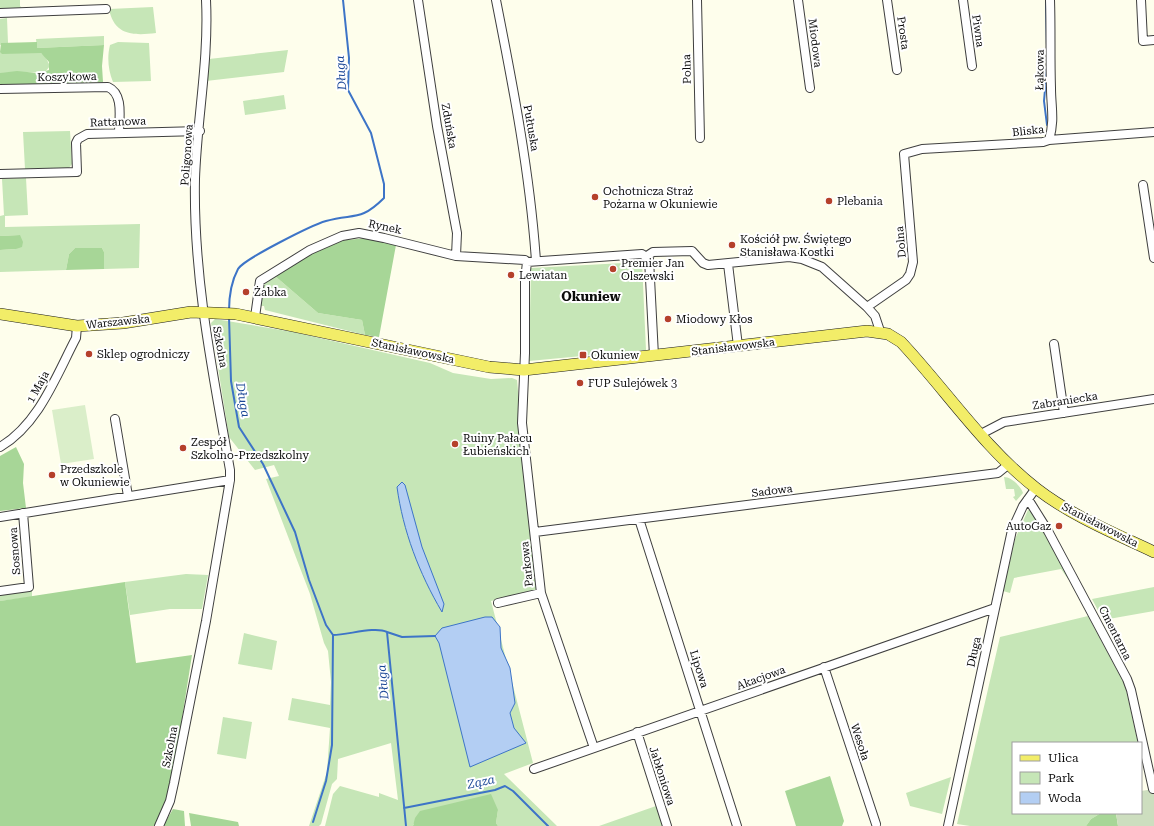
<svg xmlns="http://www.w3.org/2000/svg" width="1154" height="826" font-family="'Roboto Serif',serif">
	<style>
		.green { fill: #c6e6b7 }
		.forest { fill: #a7d697 }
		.cemetery { fill: #cddebf }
		.pitch { fill: #daeec9 }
		.water { fill: #b3cef3; stroke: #3d74c7 }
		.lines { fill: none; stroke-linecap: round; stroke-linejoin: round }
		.stream { stroke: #3d74c7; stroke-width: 2 }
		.minor-casing { stroke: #3f3f3f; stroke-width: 10 }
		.major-casing { stroke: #1d1d1d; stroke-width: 12 }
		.minor { stroke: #fff; stroke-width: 8 }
		.major { stroke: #f2ed68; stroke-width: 11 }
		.poi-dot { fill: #b5402b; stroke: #fff; stroke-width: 1.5 }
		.labels { text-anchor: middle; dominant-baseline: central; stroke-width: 4; stroke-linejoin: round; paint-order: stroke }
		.street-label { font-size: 11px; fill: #0c0c0c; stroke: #fff }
		.poi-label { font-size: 11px; fill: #0c0c0c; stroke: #fff; text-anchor: start }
		.water-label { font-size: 12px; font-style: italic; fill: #1c4897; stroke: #fff }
		.quarter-label { font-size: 13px; font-weight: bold; fill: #0c0c0c; stroke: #fff }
	</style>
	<rect width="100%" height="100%" fill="#fefeec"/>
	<path class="green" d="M0 0H20V6L23 9 0 10Z
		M153 7 156 33C133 36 114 35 109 9Z
		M7 18 8 43 0 45V19Z
		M104 36V45L37 48 36 39Z
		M118 42 149 43 151 81 113 82C108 70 107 57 110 45Z
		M288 50 284 72 206 81 209 59Z
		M0 52 41 53 45 56 50 66 45 72 0 73Z
		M284 95 286 109 245 115 243 101Z
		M70 131 72 164 69 168 25 169 23 132Z
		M26 178 28 215 5 216V227L140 224 139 268 104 269V252L102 248H75L69 254 66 270 0 272V250L16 249 20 235 0 236V216L4 215 2 179Z
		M642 262 646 350 529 361 531 268Z
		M275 276 318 313 362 320 365 335 265 310 264 306H260L262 286Z
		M215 319 293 332 430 363 453 373 491 379 512 378 517 380 536 590 491 601 533 763 504 774 557 826H498L496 823 498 810 413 824V826H325L333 794 340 786 379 797V793L398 800 391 743 338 759 337 779 332 784 321 824 319 826H309L327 772 330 728 288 720 292 698 330 705 331 682 328 651 324 643 310 594 266 479 279 476 274 465 255 470 229 437 211 323Z
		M1004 477C1011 477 1021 486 1023 493L1016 501 1013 497 1015 496 1014 489H1006Z
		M1028 510 1033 511 1070 578 1068 579 1061 569 1014 578 1010 593 1003 591 1015 539Z
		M186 574 208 575 202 609H170L130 615 125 582Z
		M1154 587V611L1103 620 1092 599Z
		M32 590V597L0 601V595Z
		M1088 616 1125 685 1138 743H1013V813H1101L1091 819 1086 826H970L957 824 1000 637Z
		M244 633 277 641 272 670 238 664Z
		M223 717 252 722 246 759 217 754Z
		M951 777 942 814 910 806 906 793Z
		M656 806 663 826H599Z"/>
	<path class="forest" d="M37 42V48L104 45 102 66 103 82 0 85V73L17 71 37 73 49 70V62L41 53 2 54 0 52 1 43Z
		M20 235 23 242 22 247 16 249 0 250V236Z
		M367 238 396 245 379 337 365 335 362 320 318 313 275 276 313 253 337 241Z
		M75 248H102L104 252V269L66 270 69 254Z
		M16 447 24 464 23 483 26 508 0 511V456Z
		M125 582 136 663 192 655 172 782 157 826H0V601Z
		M830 776 844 821 842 826H796L785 791Z
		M491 794 498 810 496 823 498 826H413L415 818 420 811Z
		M173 809 184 811 185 826H163Z
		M189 813 238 822 239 826H191Z
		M1101 813H1116L1118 826H1086L1091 819Z"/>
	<path class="cemetery" d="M1154 789V826H1118L1116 813H1141V791Z"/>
	<path class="pitch" d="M85 405 94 459 61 464 52 410Z"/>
	<path class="water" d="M402 482 405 485 422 547 444 604 442 612C419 573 403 531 397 487Z
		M485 617H492L500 627 501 648 510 668 515 703 510 713 514 728 526 743 470 767 439 643 435 636 442 628Z"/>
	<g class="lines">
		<path class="stream" d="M1046 0 1047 46
			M1047 67 1044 101 1047 125
			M229 311C229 297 231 282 238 269 244 259 312 225 326 221 354 213 360 222 384 198V184L371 133 348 90 349 58 343 0
			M229 317 231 381 239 427 263 464 295 532 309 580 326 625 333 635C348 635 375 626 387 632L406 826
			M387 632 402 637 435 636
			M404 808 495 790 505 786 513 791 548 826
			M313 822 326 781 332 745 333 635"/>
		<defs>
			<path id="minor" d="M418 0 437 126 457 233 456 256
				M496 0C513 86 530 173 536 261
				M697 0 700 138
				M798 0 810 88
				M887 0 897 70
				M963 0 972 66
				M1141 0 1143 41 1154 40
				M0 13 106 9
				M0 89 108 87C124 94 119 118 119 133
				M1049 140C1055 120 1051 107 1051 88 1050 58 1051 29 1050 0
				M0 174 77 172 76 143 78 139 87 134 200 131
				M1143 185 1154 258
				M647 256 653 252 692 251 703 263 708 265 789 257 802 259 822 267 867 307 875 316 880 331
				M527 262 525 280V353L522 423 541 593 594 748
				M728 264 738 346
				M867 307 906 280 910 274 913 262 904 154 922 149 1043 142 1049 140 1154 132
				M255 317 260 281 310 250 342 236 359 233 384 238 456 256 525 260 527 262 642 254 649 259 654 356
				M1054 344 1064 413
				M115 419 128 496
				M981 434 1004 422 1154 399
				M0 447C39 424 56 376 76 338L77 326
				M1028 499 1048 531 1127 679 1131 690 1153 789
				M0 517 230 480
				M639 519 737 826
				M535 532 998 473 1009 464
				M0 591 29 587 23 513
				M498 603 541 593
				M824 667 876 824
				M637 732 667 826
				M534 769 995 608
				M159 826 170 801 174 783 206 621 230 480V470C213 374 193 277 195 179 197 118 209 61 206 0
				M948 826 1012 530 1023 506 1036 488"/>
			<path id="major" d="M0 314 77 326 123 323 191 312 236 314 489 367 524 370 867 331 888 334 901 342C946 390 984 448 1037 489 1072 516 1114 533 1154 552"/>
		</defs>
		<use href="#minor" class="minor-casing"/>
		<use href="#major" class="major-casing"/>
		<use href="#minor" class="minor"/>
		<use href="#major" class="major"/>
	</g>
	<g class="poi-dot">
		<circle cx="595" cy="197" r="4"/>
		<circle cx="829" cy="201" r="4"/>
		<circle cx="732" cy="245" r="4"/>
		<circle cx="613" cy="269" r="4"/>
		<circle cx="511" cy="275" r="4"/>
		<circle cx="246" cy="292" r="4"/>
		<circle cx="668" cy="319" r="4"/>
		<circle cx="89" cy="354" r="4"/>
		<rect x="579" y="351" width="8" height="8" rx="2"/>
		<circle cx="580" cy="383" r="4"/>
		<circle cx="455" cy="444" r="4"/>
		<circle cx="183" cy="448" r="4"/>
		<circle cx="52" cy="475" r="4"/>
		<circle cx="1059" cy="526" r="4"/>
	</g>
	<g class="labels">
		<g class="street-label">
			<text transform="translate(978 31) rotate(82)">Piwna</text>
			<text transform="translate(903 33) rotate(82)">Prosta</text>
			<text transform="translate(815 43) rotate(83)">Miodowa</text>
			<text transform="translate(687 69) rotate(-91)">Polna</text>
			<text transform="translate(1040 70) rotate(-89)">Łąkowa</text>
			<text transform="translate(67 77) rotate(-1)">Koszykowa</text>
			<text transform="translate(118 122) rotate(-2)">Rattanowa</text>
			<text transform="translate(449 126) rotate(80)">Zduńska</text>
			<text transform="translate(531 128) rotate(80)">Pułtuska</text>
			<text transform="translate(1028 131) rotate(-6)">Bliska</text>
			<text transform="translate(187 155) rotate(-86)">Poligonowa</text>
			<text transform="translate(385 227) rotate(12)">Rynek</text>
			<text transform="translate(901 242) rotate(-95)">Dolna</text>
			<text transform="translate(118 322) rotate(-6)">Warszawska</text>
			<text transform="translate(220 347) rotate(80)">Szkolna</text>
			<text transform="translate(733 347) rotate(-7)">Stanisławowska</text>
			<text transform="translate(413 351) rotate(12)">Stanisławowska</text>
			<text transform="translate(38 387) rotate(-61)">1 Maja</text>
			<text transform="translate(1065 401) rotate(-9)">Zabraniecka</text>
			<text transform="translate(772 491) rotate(-7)">Sadowa</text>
			<text transform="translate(1100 525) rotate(27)">Stanisławowska</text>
			<text transform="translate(15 551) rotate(-94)">Sosnowa</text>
			<text transform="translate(527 564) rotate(-96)">Parkowa</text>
			<text transform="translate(1115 633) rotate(63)">Cmentarna</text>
			<text transform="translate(974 652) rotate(-78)">Długa</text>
			<text transform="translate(699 669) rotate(72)">Lipowa</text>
			<text transform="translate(761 678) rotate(-20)">Akacjowa</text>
			<text transform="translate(860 742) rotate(72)">Wesoła</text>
			<text transform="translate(170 747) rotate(-79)">Szkolna</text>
			<text transform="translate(662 776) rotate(72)">Jabłoniowa</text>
		</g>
		<g class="poi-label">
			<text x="603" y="191">Ochotnicza Straż<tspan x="603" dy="13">Pożarna w Okuniewie</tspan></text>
			<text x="837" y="201">Plebania</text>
			<text x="740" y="239">Kościół pw. Świętego<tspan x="740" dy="13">Stanisława Kostki</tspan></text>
			<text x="621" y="263">Premier Jan<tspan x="621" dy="13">Olszewski</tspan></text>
			<text x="519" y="275">Lewiatan</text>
			<text x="254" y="292">Żabka</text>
			<text x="676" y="319">Miodowy Kłos</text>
			<text x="97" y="354">Sklep ogrodniczy</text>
			<text x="591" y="355">Okuniew</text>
			<text x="588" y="383">FUP Sulejówek 3</text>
			<text x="463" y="438">Ruiny Pałacu<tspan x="463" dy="13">Łubieńskich</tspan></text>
			<text x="191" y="442">Zespół<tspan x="191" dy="13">Szkolno-Przedszkolny</tspan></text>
			<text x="60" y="469">Przedszkole<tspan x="60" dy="13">w Okuniewie</tspan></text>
			<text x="1051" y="526" text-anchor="end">AutoGaz</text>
		</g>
		<g class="water-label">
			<text transform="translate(341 73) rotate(-94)">Długa</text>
			<text transform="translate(243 400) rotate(80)">Długa</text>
			<text transform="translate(383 682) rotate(-95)">Długa</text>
			<text transform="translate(481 782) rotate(-12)">Ząza</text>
		</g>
		<g class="quarter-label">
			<text x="591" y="296">Okuniew</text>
		</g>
	</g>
	<rect x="1012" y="742" width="130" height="72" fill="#ffffff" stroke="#9e9e9e"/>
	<rect x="1020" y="755" width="20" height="6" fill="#f2ed68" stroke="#9e9e9e"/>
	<text x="1048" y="762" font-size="12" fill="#0c0c0c">Ulica</text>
	<rect x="1020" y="772" width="20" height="12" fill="#c6e6b7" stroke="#9e9e9e"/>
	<text x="1048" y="782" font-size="12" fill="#0c0c0c">Park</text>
	<rect x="1020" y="792" width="20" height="12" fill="#b3cef3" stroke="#9e9e9e"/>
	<text x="1048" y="802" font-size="12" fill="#0c0c0c">Woda</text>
</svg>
